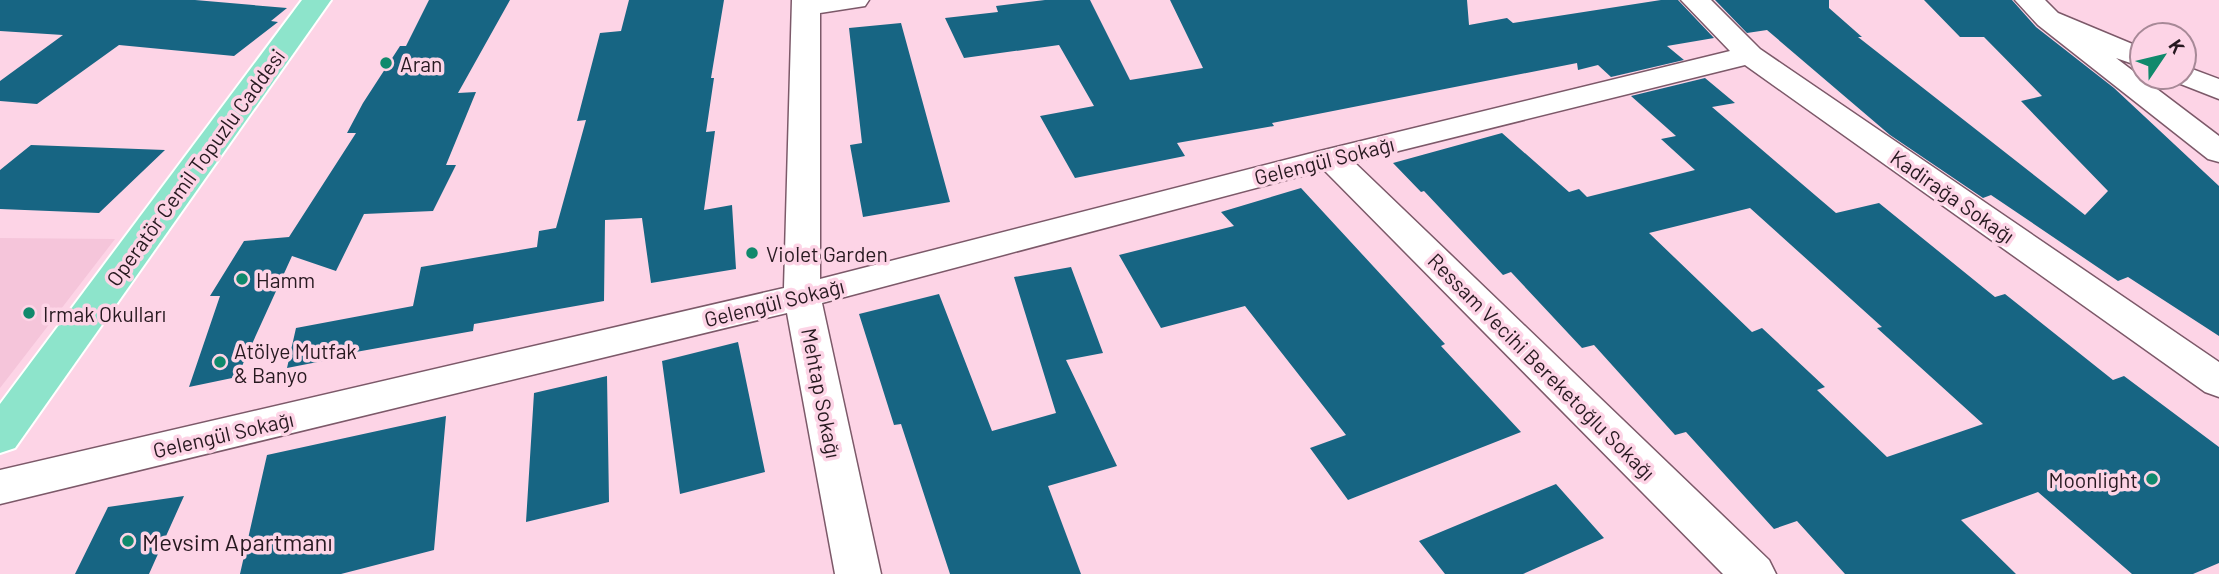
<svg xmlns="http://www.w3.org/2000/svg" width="2219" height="574" font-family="Barlow,sans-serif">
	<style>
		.built { fill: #f5c5da }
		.building { fill: #176583; fill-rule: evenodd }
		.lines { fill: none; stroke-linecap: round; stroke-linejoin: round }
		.street-casing { stroke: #7c5969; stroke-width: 3 }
		.primary-casing { stroke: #fff; stroke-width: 4 }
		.street { fill: #fff; fill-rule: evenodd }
		.primary { fill: #8de4cb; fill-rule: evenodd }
		.poi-dot { fill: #10896c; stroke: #fdd4e6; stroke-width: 2.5 }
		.labels { text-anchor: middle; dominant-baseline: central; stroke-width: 7; stroke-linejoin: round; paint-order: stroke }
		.poi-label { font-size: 21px; fill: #271920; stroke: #fdd4e6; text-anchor: start }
		.street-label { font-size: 21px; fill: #271920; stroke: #fdd4e6 }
		.near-poi-label { font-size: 24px; fill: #271920; stroke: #fdd4e6; text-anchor: start }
	</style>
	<rect width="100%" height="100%" fill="#fdd4e6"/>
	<path class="built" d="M0 238 115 239 0 388Z"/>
	<path class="building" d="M0 0H195L287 8 271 21 278 22 234 56 119 45 37 104 0 101V81L63 35 0 31Z
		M429 0H510L458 93 476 92 446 165H456L433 211 364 214 336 271 292 256 237 377 189 387 220 296H210L244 241 289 237 356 133H347L363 103 400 46H406Z
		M629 0H724L711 78H714L706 132 715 131 704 210 732 205 736 269 651 283 642 218 605 220 604 301 474 324 473 331 339 355 338 358 287 368 296 328 413 306 421 267 537 247 539 231 556 228 586 120 577 121 600 33 621 31Z
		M1045 0H1090L1130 80 1203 68 1170 0H1467L1469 25 1507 18 1513 23 1661 0H1678L1714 38 1667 46 1684 60 1611 77 1598 65 1578 70 1577 63 1272 123 1274 126 1177 143 1185 156 1075 178 1040 116 1094 106 1059 45 964 58 945 18 998 12 996 6Z
		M1715 0H1829V8L1862 37H1858L2085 215 2108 191 2021 101 2042 96 1984 37H1960L1924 0H2012L2036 27 2114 88 2219 186V336L2128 277 2118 281 1991 195 1983 198 1890 135 1767 30 1747 33Z
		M901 23 950 202 863 217 850 145 862 143 849 28Z
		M1705 78 1735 103 1712 107 1836 213 1879 203 1995 297 2005 294 2113 380 2124 376 2219 447V563L2193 574H2132L2038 492 1961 520 2016 574H1845L1797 521 1774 529 1686 432 1675 435 1594 345 1582 348 1511 272 1503 275 1424 191 1421 192 1393 163 1502 133 1569 192 1579 189 1587 197 1695 170 1661 139 1676 136 1631 96ZM1750 208 1882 327 1877 328 1983 424 1887 457 1817 390 1825 387 1762 328 1752 332 1649 233Z
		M31 145 165 150 99 213 0 209V170Z
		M1301 188 1445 344 1441 346 1521 432 1348 500 1310 448 1346 435 1245 306 1161 328 1119 255 1234 226 1221 212Z
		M1071 267 1103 353 1066 360 1117 466 1048 486 1081 574H950L901 424 894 425 859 314 939 294 992 431 1056 413 1014 277Z
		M738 342 765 472 680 494 662 361Z
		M607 376 609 502 526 522 534 393Z
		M446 416 434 550 341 574H240L267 455Z
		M1556 484 1604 538 1523 574H1445L1419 541Z
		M184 496 149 574H75L108 507Z"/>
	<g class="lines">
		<defs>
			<path id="street" d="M792 0H869L865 6 820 13V279L1320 151 1730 51 1681 0H1711L1760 49 2219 362V397L2205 392 1745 65 1354 162 1769 560 1776 574H1723L1324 170 822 303 881 574H835L787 313 0 504V470L784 288Z
				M2015 0H2045L2058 13 2142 48V67L2116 58 2219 136V162L2208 159 2038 25Z
				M2184 66 2219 79V99L2173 81 2170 77H2184Z"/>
			<path id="primary" d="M302 0H331L15 448 0 453V404Z"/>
		</defs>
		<use href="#street" class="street-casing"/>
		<use href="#primary" class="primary-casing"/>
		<use href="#street" class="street"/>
		<use href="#primary" class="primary"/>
	</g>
	<g class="poi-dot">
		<circle cx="386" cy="63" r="7"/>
		<circle cx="752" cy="253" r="7"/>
		<circle cx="242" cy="279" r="7"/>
		<circle cx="29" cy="313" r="7"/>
		<circle cx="220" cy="362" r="7"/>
		<circle cx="2152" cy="479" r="7"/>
		<circle cx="128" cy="541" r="7"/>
	</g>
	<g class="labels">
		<g class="poi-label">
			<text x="400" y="63">Aran</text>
			<text x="766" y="253">Violet Garden</text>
			<text x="256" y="279">Hamm</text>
			<text x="43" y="313">Irmak Okulları</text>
			<text x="234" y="350">Atölye Mutfak<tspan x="234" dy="24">&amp; Banyo</tspan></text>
			<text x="2138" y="479" text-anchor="end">Moonlight</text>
		</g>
		<g class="street-label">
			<text transform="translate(1324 160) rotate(-14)">Gelengül Sokağı</text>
			<text transform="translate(195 167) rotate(-54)">Operatör Cemil Topuzlu Caddesi</text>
			<text transform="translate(1953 196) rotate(35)">Kadirağa Sokağı</text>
			<text transform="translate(774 302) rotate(-14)">Gelengül Sokağı</text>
			<text transform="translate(1542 366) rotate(45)">Ressam Vecihi Bereketoğlu Sokağı</text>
			<text transform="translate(822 393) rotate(79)">Mehtap Sokağı</text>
			<text transform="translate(223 434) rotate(-13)">Gelengül Sokağı</text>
		</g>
		<g class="near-poi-label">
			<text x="142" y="541">Mevsim Apartmanı</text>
		</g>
	</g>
	<g transform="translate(2163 56) rotate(55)"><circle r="33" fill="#fdd4e6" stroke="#a78997" stroke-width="2"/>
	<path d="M0-5L12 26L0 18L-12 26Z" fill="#10896c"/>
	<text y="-10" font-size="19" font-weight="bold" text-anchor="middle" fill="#271920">K</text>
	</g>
</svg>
